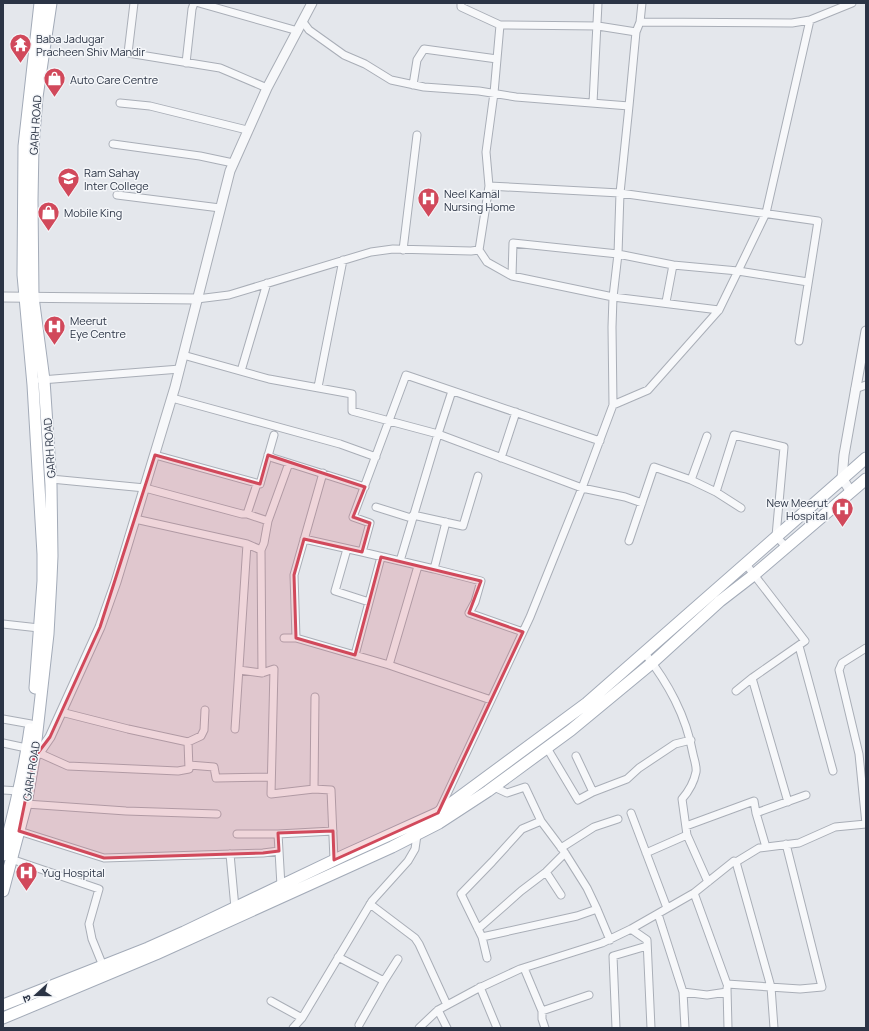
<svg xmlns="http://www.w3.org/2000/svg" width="869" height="1031" font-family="Manrope,'Noto Sans Devanagari',sans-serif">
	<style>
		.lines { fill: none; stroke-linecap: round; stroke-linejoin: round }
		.minor-casing { stroke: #a9aeb7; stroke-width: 9 }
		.tertiary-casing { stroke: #a9aeb7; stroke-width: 11 }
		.primary-casing { stroke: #a3abb8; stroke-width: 13 }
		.minor { stroke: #f7f8fa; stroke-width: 7 }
		.tertiary { stroke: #f7f8fa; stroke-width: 9 }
		.primary { stroke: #fff; stroke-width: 11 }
		.marked { fill: #d1495b; fill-opacity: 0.2; stroke: #d1495b; stroke-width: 3; stroke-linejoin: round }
		.labels { text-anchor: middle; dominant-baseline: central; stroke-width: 3; stroke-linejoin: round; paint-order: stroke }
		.poi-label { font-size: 11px; fill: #2b3445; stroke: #f4f6f9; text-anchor: start }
		.street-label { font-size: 11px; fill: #2b3445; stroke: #f4f6f9 }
	</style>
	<rect width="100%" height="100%" fill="#e4e7ec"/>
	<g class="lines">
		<defs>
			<path id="minor" d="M134 3 128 53 220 68 267 88
				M199 3 298 31
				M461 3V7L500 25
				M303 22 309 30 344 55 365 64 391 80 424 87 479 91 516 97 629 106 636 32 640 22 792 23 810 20 852 3
				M640 22 642 3
				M186 63 192 9 194 3
				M413 85 417 60 424 49 497 59
				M120 103 150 106 247 130
				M593 103 598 3
				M629 106 620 193 618 254 513 243 512 276 613 297 719 310
				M113 144 200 156 233 163
				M489 186 620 193 818 221 799 341
				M117 195 220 208
				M403 250 417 135
				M479 250 487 262 512 276
				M673 265 738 271 766 213 810 20
				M197 299 229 295 371 252 393 249 471 251 479 250 489 186 486 152 494 93 500 25 598 26 636 32
				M183 355 269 379 352 394V411L438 434 400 561 362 552 370 523 353 517C371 470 388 422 406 375L600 441
				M241 371 267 283
				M41 380 180 369
				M318 387 343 260
				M855 389 866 385
				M452 391 438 434 582 488 625 497 642 503
				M172 398 340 444 376 457
				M613 405 648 390 719 310 738 271 808 282
				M155 455 260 484 274 435
				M268 455 273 458 365 487
				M501 458 516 412
				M323 473 294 575 296 638 389 665
				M51 479 145 488 242 514H247L268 521
				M691 480 707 436
				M716 492 734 435 784 447 776 536 786 547
				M376 507 411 518 413 515 463 526 478 476
				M247 514 257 484H260
				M135 519 247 544 235 729
				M446 522 434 569 481 581 475 602 469 613 523 632
				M304 539 362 552
				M629 541 654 467 691 480 716 492 741 508
				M247 544 261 550 262 673 274 669 271 794 314 789
				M347 549 335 591 369 602
				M261 550 264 543 268 521 289 463
				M400 561 434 569
				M745 563 805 641 752 678 788 802
				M418 566 389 665 491 700
				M3 624 39 628
				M284 638H296
				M799 646 833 771
				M644 652C668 683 686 715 693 754 694 759 697 767 696 772 694 782 689 791 682 799L687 835 708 882
				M355 655 381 557
				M239 670 262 673
				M736 691 752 678
				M315 697 314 789 331 790 334 860
				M61 712 128 729 188 742 201 736 204 730 205 710
				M3 719 31 724
				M3 743 31 749
				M547 748 578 800 593 792
				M39 753 68 766 178 771 189 769 188 742
				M576 756 593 792 627 779 639 768 675 744 691 740
				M189 765 214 767 216 778 271 777
				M494 787 507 793 525 787 541 821 565 853 587 888 597 909 610 940
				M3 790 19 791
				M26 804 126 811 217 814
				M439 811 530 617 582 488 613 405 612 327 613 297 618 254 673 265 666 302
				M631 813 667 908
				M756 813 766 847
				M866 824 859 754 839 670 842 663 866 648
				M686 826 754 801 756 813 806 795
				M19 831 104 858 263 853 279 851 278 834
				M237 834H278L333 831
				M561 848 594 827 618 819
				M279 851 281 886
				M646 853 687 835
				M230 854 235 908
				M11 859 99 889 89 924 92 939 103 966
				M736 862 771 987 774 1028
				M546 872 561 895
				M694 893 727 984 800 989 822 987 786 844
				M370 904 415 938 419 944 447 1005
				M658 914 683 992 685 1028
				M478 929 521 891 546 872 565 853
				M631 929 647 940 651 1028
				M482 937 577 916 597 909
				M338 957 384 981 359 1025
				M487 958 482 937 461 894 492 862 522 829 541 821
				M524 968 542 1011 589 995
				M384 981 398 959
				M480 987 497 1028
				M727 988 728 1028
				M683 992 707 995 727 992
				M271 1001 302 1018
				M438 1010 447 1028
				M542 1011V1019L545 1028
				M293 1028 302 1018 372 901 408 861 415 849 417 835 416 833
				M419 1028 438 1010 477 989 520 969 602 943 631 929 694 893 734 861 736 862 759 848 799 843 835 827 866 824
				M616 1028 613 956 647 946"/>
			<path id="tertiary" d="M3 297 197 299
				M851 492 842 478 844 455 866 331
				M33 758 39 753 50 737 100 627 116 582 175 387 230 171 267 88 312 3"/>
			<path id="primary" d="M35 688 43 581V554L33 385 23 275 24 146 40 3
				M3 855C14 813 24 772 30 729
				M3 891 26 804 34 758 48 634 51 579 52 556 51 485 44 380 33 297 32 200 33 146 37 97 51 3
				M3 1005 148 948 184 932 345 855 438 813 587 703 866 458
				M3 1018 156 954 392 847 439 823 488 791 571 730 652 663 720 601 755 574 866 479"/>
		</defs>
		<use href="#minor" class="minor-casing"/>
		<use href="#tertiary" class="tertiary-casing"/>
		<use href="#primary" class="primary-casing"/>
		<use href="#minor" class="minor"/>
		<use href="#tertiary" class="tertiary"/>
		<use href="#primary" class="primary"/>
	</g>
	<path class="marked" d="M155 455 260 484 268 455 365 487 353 517 370 523 362 552 304 539 294 575 296 638 355 655 381 557 481 581 469 613 523 632 438 813 334 860 333 831 278 833 279 851 263 853 104 858 19 831 34 758 50 737 100 627Z"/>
	<defs>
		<symbol id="temple-pin" viewBox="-11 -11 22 30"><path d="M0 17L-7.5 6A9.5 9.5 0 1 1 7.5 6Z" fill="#d1495b" stroke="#f4f6f9"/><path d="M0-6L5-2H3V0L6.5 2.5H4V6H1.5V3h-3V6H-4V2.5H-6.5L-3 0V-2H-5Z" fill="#fff"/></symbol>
		<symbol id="shop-pin" viewBox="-11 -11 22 30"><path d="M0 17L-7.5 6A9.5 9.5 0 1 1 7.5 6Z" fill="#d1495b" stroke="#f4f6f9"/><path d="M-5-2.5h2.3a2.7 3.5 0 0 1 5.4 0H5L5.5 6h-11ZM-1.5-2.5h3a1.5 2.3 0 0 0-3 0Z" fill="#fff"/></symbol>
		<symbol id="university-pin" viewBox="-11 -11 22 30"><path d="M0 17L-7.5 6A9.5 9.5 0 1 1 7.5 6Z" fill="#d1495b" stroke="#f4f6f9"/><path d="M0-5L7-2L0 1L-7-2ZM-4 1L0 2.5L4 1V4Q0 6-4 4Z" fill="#fff"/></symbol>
		<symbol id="hospital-pin" viewBox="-11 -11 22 30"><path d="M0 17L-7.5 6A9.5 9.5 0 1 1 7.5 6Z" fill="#d1495b" stroke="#f4f6f9"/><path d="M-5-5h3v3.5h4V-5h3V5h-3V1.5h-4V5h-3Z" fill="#fff"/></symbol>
	</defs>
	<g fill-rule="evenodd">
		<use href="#temple-pin" x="8" y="32" width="25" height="34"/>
		<use href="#shop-pin" x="42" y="66" width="25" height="34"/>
		<use href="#university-pin" x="56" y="166" width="25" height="34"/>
		<use href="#hospital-pin" x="416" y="186" width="25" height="34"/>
		<use href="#shop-pin" x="36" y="200" width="25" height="34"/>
		<use href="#hospital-pin" x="42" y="314" width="25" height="34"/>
		<use href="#hospital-pin" x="830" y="496" width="25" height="34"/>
		<use href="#hospital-pin" x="14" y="860" width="25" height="34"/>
	</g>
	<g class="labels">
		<g class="poi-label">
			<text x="36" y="38">Baba Jadugar<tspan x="36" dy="13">Pracheen Shiv Mandir</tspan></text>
			<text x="70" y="79">Auto Care Centre</text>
			<text x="84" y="172">Ram Sahay<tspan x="84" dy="13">Inter College</tspan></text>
			<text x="444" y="193">Neel Kamal<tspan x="444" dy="13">Nursing Home</tspan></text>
			<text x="64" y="212">Mobile King</text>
			<text x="70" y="320">Meerut<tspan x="70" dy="13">Eye Centre</tspan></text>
			<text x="828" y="502" text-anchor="end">New Meerut<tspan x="828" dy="13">Hospital</tspan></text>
			<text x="42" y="872">Yug Hospital</text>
		</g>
		<g class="street-label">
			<text transform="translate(35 125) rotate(-86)">GARH ROAD</text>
			<text transform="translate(49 448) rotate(-94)">GARH ROAD</text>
			<text transform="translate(31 771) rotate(-81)">GARH ROAD</text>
		</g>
	</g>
	<rect width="869" height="1031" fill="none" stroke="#2b3445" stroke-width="8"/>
	<g transform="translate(36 995) rotate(249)" stroke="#f4f6f9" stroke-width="3" paint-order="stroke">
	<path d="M0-3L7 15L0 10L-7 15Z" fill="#2b3445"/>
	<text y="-6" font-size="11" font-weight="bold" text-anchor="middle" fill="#2b3445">उ</text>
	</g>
</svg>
